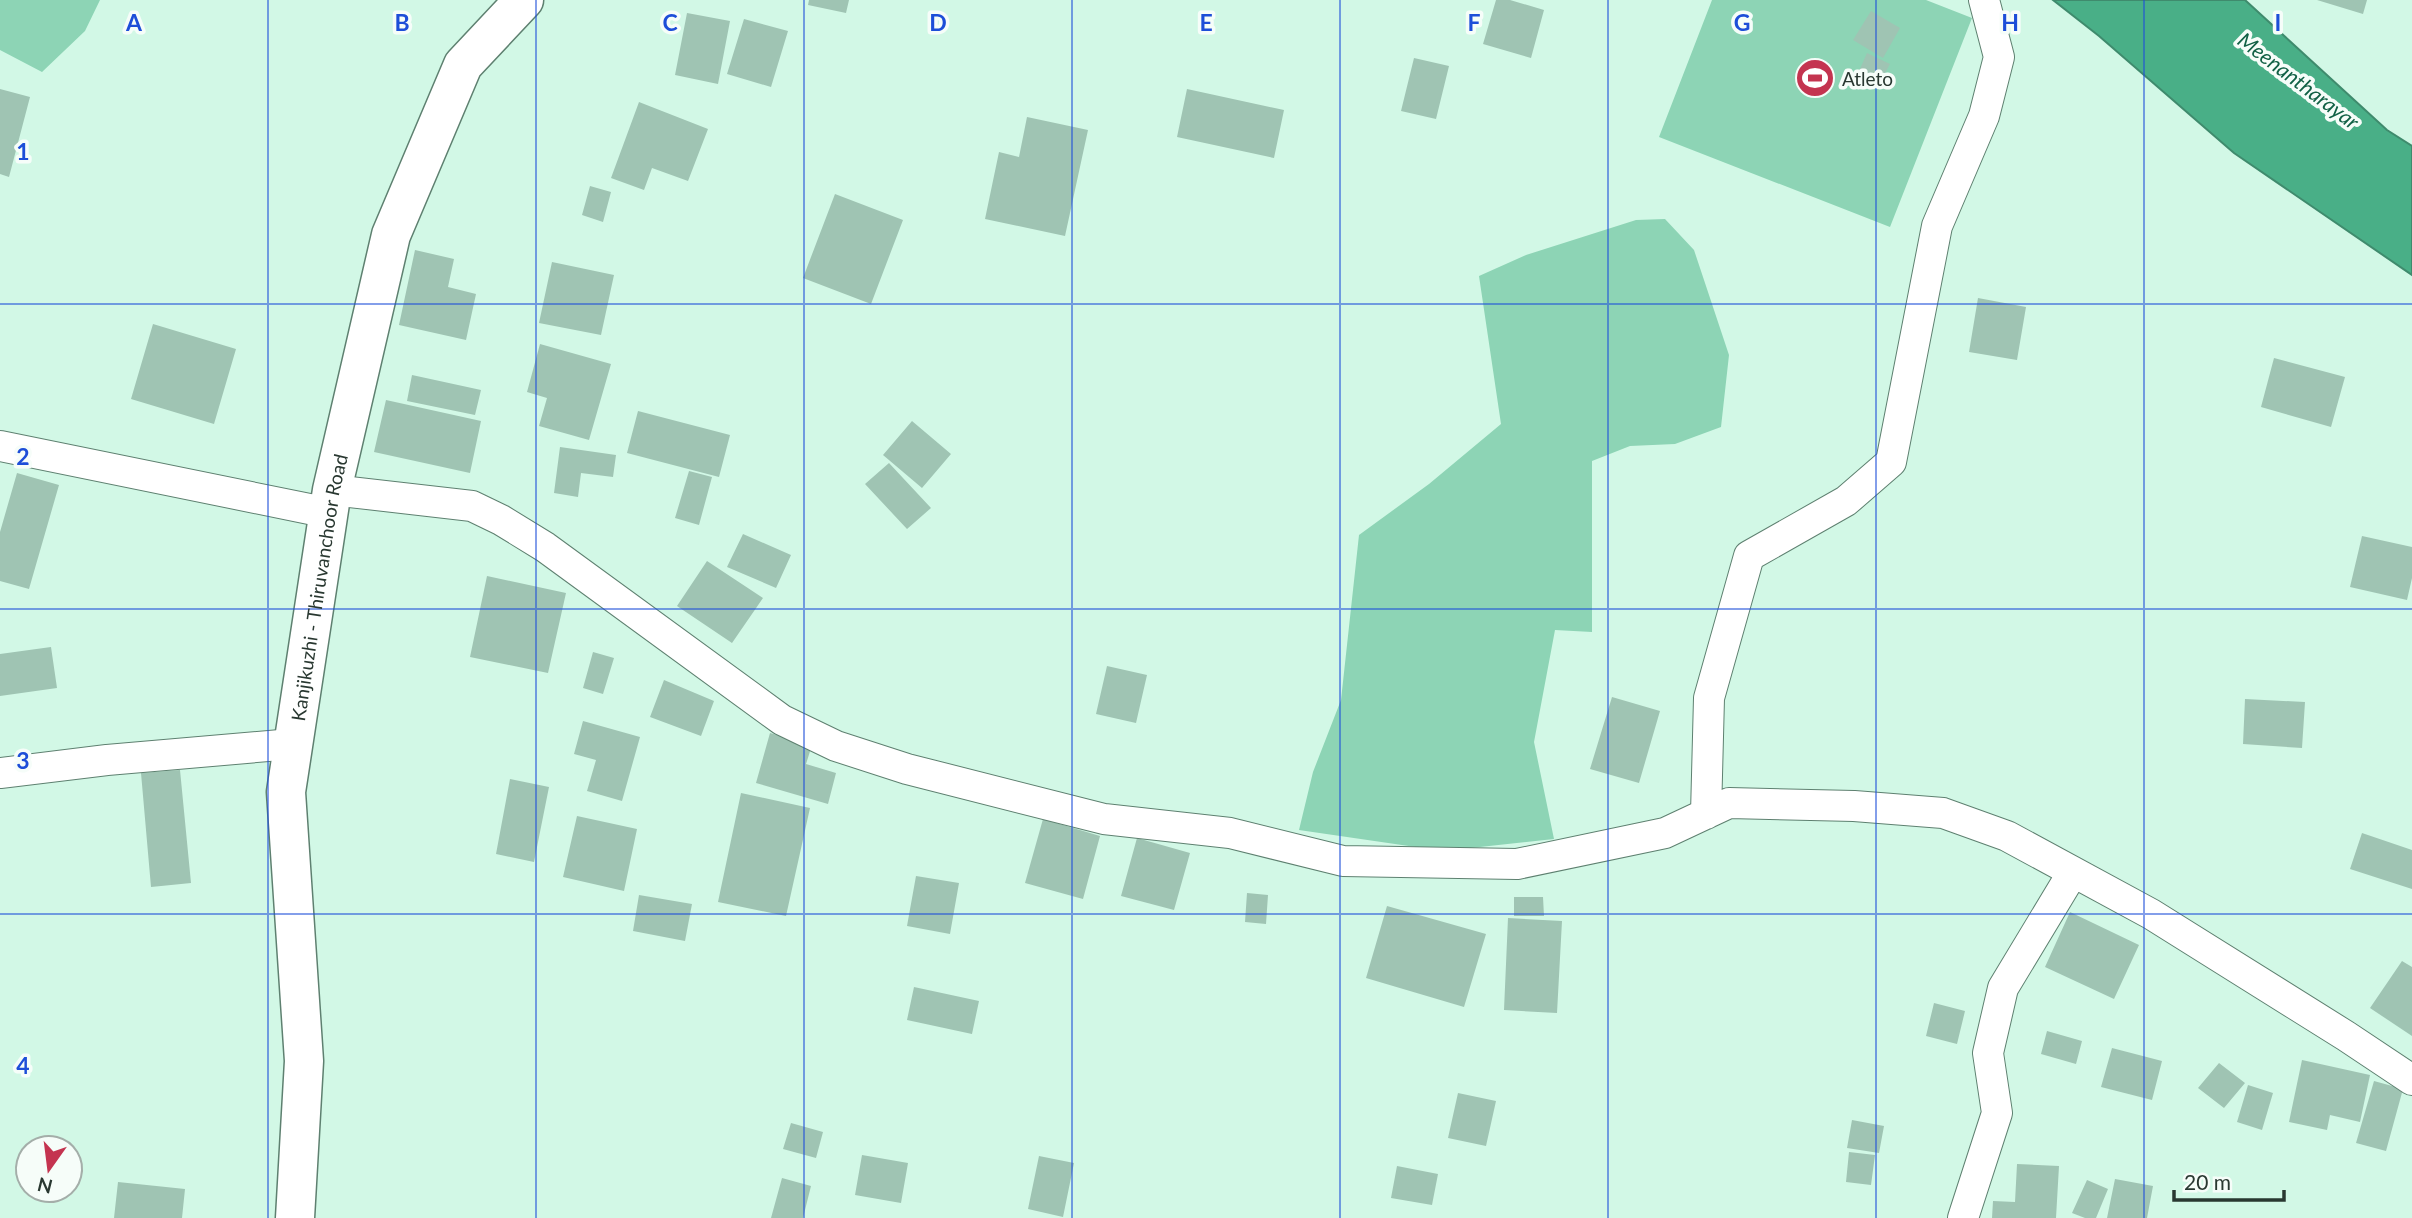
<svg xmlns="http://www.w3.org/2000/svg" width="2412" height="1218" font-family="Lato,sans-serif">
	<style>
		.green { fill: #8dd4b5 }
		.water { fill: #49af87; stroke: #3f8b6d; stroke-width: 2 }
		.building { fill: #9fc4b3 }
		.lines { fill: none; stroke-linecap: round; stroke-linejoin: round }
		.minor-casing { stroke: #5e8070; stroke-width: 32 }
		.secondary-casing { stroke: #5e8070; stroke-width: 41 }
		.minor { stroke: #fff; stroke-width: 30 }
		.secondary { stroke: #fff; stroke-width: 38 }
		.grid { fill: none; stroke: #1d4ed8; stroke-width: 2; stroke-opacity: 0.55 }
		.labels { text-anchor: middle; dominant-baseline: central; stroke-width: 7; stroke-linejoin: round; paint-order: stroke }
		.poi-label { font-size: 19px; fill: #293831; stroke: #f6fdf9; text-anchor: start }
		.street-label { font-size: 19px; fill: #293831; stroke: #f6fdf9 }
		.water-label { font-size: 21px; font-style: italic; fill: #126146; stroke: #f6fdf9 }
		.grid-label { font-size: 23px; text-anchor: middle; font-weight: bold; fill: #1d4ed8; stroke: #f6fdf9; stroke-width: 7; stroke-linejoin: round; paint-order: stroke }
	</style>
	<rect width="100%" height="100%" fill="#d2f8e6"/>
	<path class="green" d="M0 0H100L85 31 42 72 0 50Z
		M1712 0H1926L1972 18 1890 227 1659 137Z
		M1665 219 1694 250 1729 355 1721 427 1675 444 1630 446 1592 461V632L1555 630 1534 742 1554 839 1443 851 1299 830 1313 772 1341 700 1359 535 1429 484 1501 424 1479 276 1526 255 1636 220Z"/>
	<path class="water" d="M2053 0H2245L2387 130 2412 146V275L2234 153 2099 36Z"/>
	<path class="building" d="M809 0H849L846 13 808 5Z
		M1496 0H1510L1544 10 1531 58 1483 44Z
		M2317 0H2367L2363 14Z
		M1871 11 1900 28 1883 58 1853 40Z
		M687 13 730 21 718 84 675 75Z
		M744 19 788 31 771 87 727 74Z
		M1867 53 1890 64 1877 88 1856 78Z
		M1414 58 1449 66 1436 119 1401 111Z
		M0 89 30 97 9 177 0 174Z
		M1187 89 1284 110 1274 158 1177 137Z
		M639 102 708 129 688 181 652 168 644 190 611 178Z
		M1027 117 1088 130 1065 236 985 219 999 152 1019 157Z
		M590 186 611 192 603 222 582 215Z
		M835 194 903 220 871 304 803 278Z
		M415 250 454 259 448 287 476 294 466 340 399 325Z
		M552 262 614 275 601 335 539 323Z
		M1978 298 2026 307 2017 360 1969 352Z
		M153 324 236 349 214 424 131 399Z
		M540 344 611 364 589 440 539 426 547 398 527 392Z
		M2274 358 2345 377 2331 427 2261 407Z
		M412 375 481 390 475 415 407 401Z
		M386 400 481 421 470 473 374 452Z
		M638 411 730 435 719 477 627 453Z
		M912 421 951 454 922 488 883 455Z
		M560 447 616 455 613 477 581 473 578 497 554 493Z
		M889 463 931 508 907 529 865 484Z
		M689 471 712 477 699 525 675 518Z
		M17 473 59 485 29 589 0 581V532Z
		M743 534 791 555 776 588 727 567Z
		M2362 536 2412 547V578L2407 600 2350 587Z
		M707 561 763 598 732 643 677 606Z
		M487 576 566 593 548 673 470 657Z
		M51 647 57 688 0 696V654Z
		M593 652 614 658 603 694 583 688Z
		M1107 666 1147 675 1136 723 1096 714Z
		M664 680 714 701 701 736 650 717Z
		M1612 697 1660 711 1639 783 1590 769Z
		M2245 699 2305 702 2302 748 2243 744Z
		M583 721 640 737 622 801 587 791 596 760 574 754Z
		M770 733 812 745 806 764 836 773 828 804 756 783Z
		M180 770 191 883 151 887 141 773Z
		M510 779 549 787 534 862 496 854Z
		M741 793 810 808 786 916 718 902Z
		M577 816 637 829 624 891 563 877Z
		M1043 819 1100 836 1083 899 1025 883Z
		M2362 833 2412 850V889L2350 869Z
		M1137 838 1190 853 1174 910 1121 896Z
		M916 876 959 883 950 934 907 926Z
		M1247 893 1268 895 1266 924 1245 922Z
		M639 895 692 904 685 941 633 931Z
		M1514 897H1543L1544 916H1514Z
		M1387 906 1486 934 1464 1007 1366 978Z
		M2070 912 2139 945 2114 999 2045 967Z
		M1508 918 1562 921 1557 1013 1504 1010Z
		M2402 961 2412 967V1036L2370 1008Z
		M914 987 979 1001 972 1034 907 1020Z
		M1934 1003 1965 1011 1957 1044 1926 1036Z
		M2047 1031 2082 1041 2076 1064 2041 1054Z
		M2112 1048 2162 1061 2152 1100 2101 1087Z
		M2302 1060 2370 1075 2360 1122 2330 1115 2327 1130 2289 1122Z
		M2219 1063 2245 1083 2224 1108 2198 1088Z
		M2374 1081 2403 1089 2386 1151 2356 1143Z
		M2248 1085 2273 1093 2262 1130 2237 1122Z
		M1458 1093 1496 1101 1486 1146 1448 1138Z
		M1852 1120 1884 1126 1879 1153 1847 1148Z
		M791 1123 823 1132 816 1158 783 1149Z
		M1849 1152 1875 1155 1871 1185 1846 1182Z
		M862 1155 908 1163 901 1203 855 1195Z
		M1039 1156 1074 1163 1063 1217 1028 1209Z
		M2017 1164 2059 1166 2056 1218H1992L1993 1201 2015 1202Z
		M1397 1166 1438 1174 1432 1205 1391 1198Z
		M782 1178 811 1186 803 1218H771Z
		M2115 1179 2153 1186 2147 1218H2107Z
		M2087 1180 2108 1189 2096 1218H2085L2072 1213Z
		M118 1182 185 1189 182 1218H114Z"/>
	<g class="lines">
		<defs>
			<path id="minor" d="M0 446 329 513
				M332 490 472 506 501 520 545 547 782 720 836 746 907 769 1104 819 1230 833 1343 861 1517 864 1665 833 1729 803 1854 806 1943 813 2007 836 2151 914 2346 1036 2412 1080
				M0 773 107 760 292 744
				M1706 814 1709 698 1749 556 1846 501 1891 462 1937 226 1984 116 1999 57 1984 0
				M1963 1218 1997 1113 1988 1053 2003 988 2073 872"/>
			<g id="secondary">
				<path id="s1" d="M295 1218 304 1061 286 792 332 490 391 235 463 65 524 0"/>
			</g>
		</defs>
		<use href="#minor" class="minor-casing"/>
		<use href="#secondary" class="secondary-casing"/>
		<use href="#minor" class="minor"/>
		<use href="#secondary" class="secondary"/>
	</g>
	<path class="grid" d="M268 0V1218M536 0V1218M804 0V1218M1072 0V1218M1340 0V1218M1608 0V1218M1876 0V1218M2144 0V1218M0 304H2412M0 609H2412M0 914H2412"/>
	<defs>
		<symbol id="stadium-disc" viewBox="-11 -11 22 22"><circle r="9.5" fill="#c43450" stroke="#f6fdf9"/><path d="M0-5a6.5 5 0 1 0 0 10a6.5 5 0 1 0 0-10ZM-3.5-1.8h7v3.6h-7Z" fill="#fff"/></symbol>
	</defs>
	<g fill-rule="evenodd">
		<use href="#stadium-disc" x="1793" y="56" width="44" height="44"/>
	</g>
	<g class="labels">
		<g class="poi-label">
			<text x="1842" y="78">Atleto</text>
		</g>
		<g class="street-label">
			<text stroke="none"><textPath href="#s1" startOffset="634">Kanjikuzhi - Thiruvanchoor Road</textPath></text>
		</g>
		<g class="water-label">
			<text transform="translate(2299 80) rotate(37)">Meenantharayar</text>
		</g>
	</g>
	<g class="grid-label">
		<text x="134" y="31">A</text>
		<text x="402" y="31">B</text>
		<text x="670" y="31">C</text>
		<text x="938" y="31">D</text>
		<text x="1206" y="31">E</text>
		<text x="1474" y="31">F</text>
		<text x="1742" y="31">G</text>
		<text x="2010" y="31">H</text>
		<text x="2278" y="31">I</text>
		<text x="23" y="160">1</text>
		<text x="23" y="465">2</text>
		<text x="23" y="769">3</text>
		<text x="23" y="1074">4</text>
	</g>
	<g transform="translate(49 1169) rotate(194)"><circle r="33" fill="#f6fdf9" stroke="#a4aea9" stroke-width="2"/>
	<path d="M0-5L12 26L0 18L-12 26Z" fill="#c43450"/>
	<text y="-10" font-size="19" font-weight="bold" text-anchor="middle" fill="#293831">N</text>
	</g>
	<path d="M2174 1190v10h110v-10" fill="none" stroke="#293831" stroke-width="3.5"/>
	<text x="2184" y="1190" font-size="21" fill="#293831" stroke="#f6fdf9" stroke-width="5" paint-order="stroke">20 m</text>
</svg>
